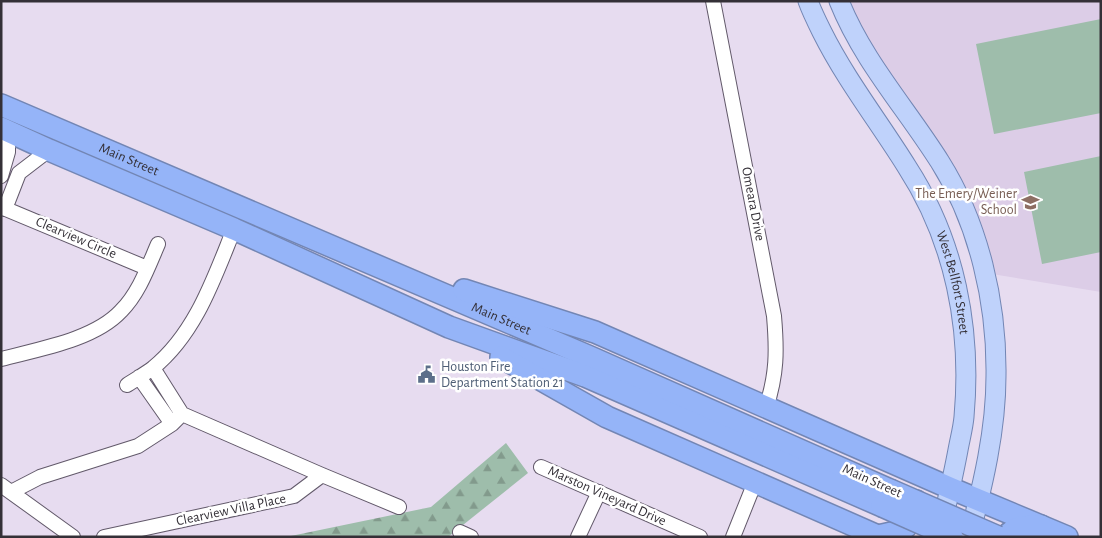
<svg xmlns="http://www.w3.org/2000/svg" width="1102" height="538" font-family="'Alegreya Sans',sans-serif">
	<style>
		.built { fill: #dccde7 }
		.forest { fill: url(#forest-firs) }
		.pitch { fill: #9ebdab }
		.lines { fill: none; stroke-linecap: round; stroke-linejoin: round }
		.minor-casing { stroke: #62596a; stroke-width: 16 }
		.major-casing { stroke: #7386b4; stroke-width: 21 }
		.highway-casing { stroke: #7386b4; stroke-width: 24 }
		.minor { stroke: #fff; stroke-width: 14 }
		.major { stroke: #bfd2fb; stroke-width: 19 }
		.highway { stroke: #95b4f8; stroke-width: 21 }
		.highway-bridge-casing { stroke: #7386b4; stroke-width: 24; stroke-linecap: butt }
		.highway-bridge { stroke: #95b4f8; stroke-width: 21 }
		.labels { text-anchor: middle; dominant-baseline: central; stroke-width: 5; stroke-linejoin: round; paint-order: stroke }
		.street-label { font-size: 14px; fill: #343037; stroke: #fff }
		.education-label { font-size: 14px; fill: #785e54; stroke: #fff; text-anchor: end }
		.service-label { font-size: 14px; fill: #4e5e75; stroke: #fff; text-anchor: start }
	</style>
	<defs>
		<pattern id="forest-firs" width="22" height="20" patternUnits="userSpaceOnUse" patternTransform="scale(1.25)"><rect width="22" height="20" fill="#9ebdab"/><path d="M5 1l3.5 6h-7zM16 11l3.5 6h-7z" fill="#829a8c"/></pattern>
	</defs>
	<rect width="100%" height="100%" fill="#e7dcf0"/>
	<path class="built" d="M843 1H1101V292L992 274 929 130 844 5Z"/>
	<path class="forest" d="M506 443 528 473 448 537H286L431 507Z"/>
	<path class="pitch" d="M1101 19V113L994 134 976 44Z
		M1101 156V252L1042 264 1024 172Z"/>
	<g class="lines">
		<defs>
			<path id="minor" d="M713 1 774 316C777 351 777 374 766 408
				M1 176 8 152V131
				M1 207 147 268
				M5 209 19 173 49 150
				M1 359C39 349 94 340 121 311 139 293 148 267 158 244
				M153 368 182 414 322 475 399 507
				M139 377 172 424
				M127 385C136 379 145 374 153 368 196 333 214 278 234 229
				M541 467 700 537
				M1 485 73 537
				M11 492 40 477 138 446 172 424 182 414
				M460 532 471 537
				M104 537 294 496 322 475
				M578 537 599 492
				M733 537 755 482"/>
			<g id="major">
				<path id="s1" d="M808 1C812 12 817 22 822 32 846 80 879 122 907 167 955 241 972 329 964 417 963 428 960 439 958 450 953 477 947 502 941 528"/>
				<path d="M839 1C863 61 906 108 940 162 979 224 997 303 996 376 996 430 983 485 969 537"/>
			</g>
			<g id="highway">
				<path id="s2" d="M1 105 590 357 890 490"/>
				<path d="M1 128 49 150 234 229 449 327 585 376 882 506"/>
				<path d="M464 290 595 332 950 488 1067 537"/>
				<path d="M501 357 607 417 880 537"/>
				<path d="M878 536 896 532 906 527 916 501"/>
				<path d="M1006 537C1014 525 1029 526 1041 526"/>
			</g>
		</defs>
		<use href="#minor" class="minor-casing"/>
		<use href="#major" class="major-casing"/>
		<use href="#highway" class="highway-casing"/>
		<use href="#minor" class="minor"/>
		<use href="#major" class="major"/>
		<use href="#highway" class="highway"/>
		<defs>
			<path id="highway-bridge" d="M890 490 998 537
				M882 506 952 537"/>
		</defs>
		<use href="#highway-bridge" class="highway-bridge-casing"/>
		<use href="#highway-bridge" class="highway-bridge"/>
	</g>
	<defs>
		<symbol id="school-bare" viewBox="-9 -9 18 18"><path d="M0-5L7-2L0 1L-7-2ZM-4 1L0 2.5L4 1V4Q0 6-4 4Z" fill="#8d6e63" stroke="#fff" stroke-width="2.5" paint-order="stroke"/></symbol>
		<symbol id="civic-bare" viewBox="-9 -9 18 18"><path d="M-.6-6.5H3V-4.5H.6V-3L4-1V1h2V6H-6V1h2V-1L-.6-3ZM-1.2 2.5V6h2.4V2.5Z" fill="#5c6f8a" stroke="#fff" stroke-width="2.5" paint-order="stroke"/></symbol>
	</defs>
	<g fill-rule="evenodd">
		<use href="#school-bare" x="1018" y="190" width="25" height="25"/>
		<use href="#civic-bare" x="414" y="362" width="25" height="25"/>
	</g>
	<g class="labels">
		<g class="street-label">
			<text stroke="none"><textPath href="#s2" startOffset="139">Main Street</textPath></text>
			<text transform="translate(753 204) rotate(79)">Omeara Drive</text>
			<text transform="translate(76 238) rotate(23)">Clearview Circle</text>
			<text stroke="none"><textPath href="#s1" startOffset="319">West Bellfort Street</textPath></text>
			<text stroke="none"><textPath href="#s2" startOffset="544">Main Street</textPath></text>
			<text transform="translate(872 481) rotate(24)">Main Street</text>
			<text transform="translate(607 496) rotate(24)">Marston Vineyard Drive</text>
			<text transform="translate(231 510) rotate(-12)">Clearview Villa Place</text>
		</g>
		<g class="education-label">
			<text x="1017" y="194">The Emery/Weiner<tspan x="1017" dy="16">School</tspan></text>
		</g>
		<g class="service-label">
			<text x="441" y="367">Houston Fire<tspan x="441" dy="16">Department Station 21</tspan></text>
		</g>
	</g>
	<rect width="1102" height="538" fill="none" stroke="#343037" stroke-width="5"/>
</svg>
